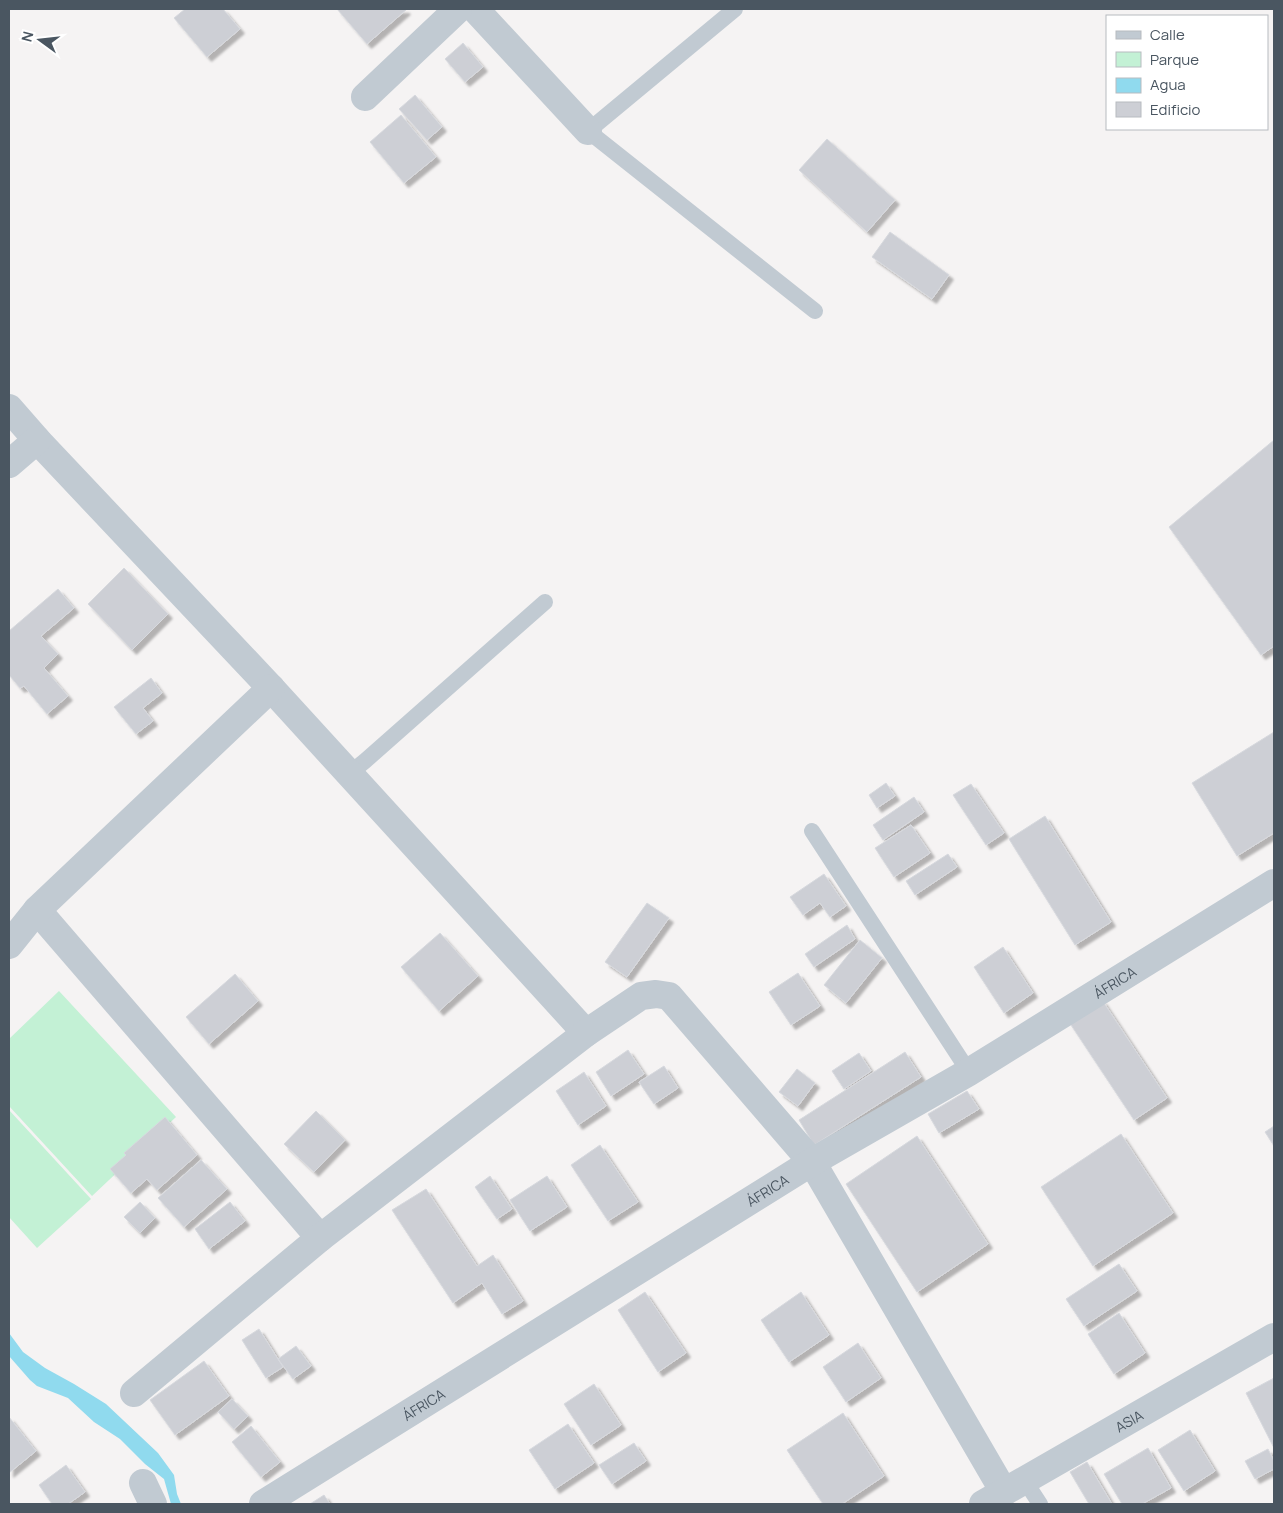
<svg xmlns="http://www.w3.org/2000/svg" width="1283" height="1513" font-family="Manrope,sans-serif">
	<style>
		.green { fill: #c3f1d5 }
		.water { fill: #90daee }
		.building { fill: #cdcfd5; stroke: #d7d9de; filter: url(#shadow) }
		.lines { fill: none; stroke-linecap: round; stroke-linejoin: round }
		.service { stroke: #c1cad2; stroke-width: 16 }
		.minor { stroke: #c1cad2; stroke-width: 28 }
		.labels { text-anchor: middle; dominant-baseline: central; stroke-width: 5; stroke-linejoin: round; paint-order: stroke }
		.street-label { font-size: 14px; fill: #4a5661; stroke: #fff }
	</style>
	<defs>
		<filter id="shadow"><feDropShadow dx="4.5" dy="4.5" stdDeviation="1" flood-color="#0004"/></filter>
	</defs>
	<rect width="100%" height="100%" fill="#f5f3f3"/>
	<path class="green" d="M59 991 176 1117 92 1196 9 1106V1039Z
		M9 1110 91 1199 37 1248 9 1217Z"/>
	<path class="water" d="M9 1333 23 1352 45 1368 74 1384 106 1404 158 1453 174 1475 177 1494 181 1504H171L164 1479 145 1464 120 1439 94 1422 68 1398 37 1386 30 1380 9 1356Z"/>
	<path class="building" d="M185 9H223L240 29 207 57 174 18Z
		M337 9H405L406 10 367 44Z
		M463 43 483 67 465 82 445 59Z
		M415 95 442 127 427 140 399 109Z
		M401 115 436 157 404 183 370 142Z
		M827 139 895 200 867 232 799 170Z
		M890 232 949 275 932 299 872 257Z
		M1274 440V646L1261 655 1169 527Z
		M124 568 168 614 132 650 88 604Z
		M58 589 74 608 41 636 58 654 44 668 68 696 47 714 24 686 20 688 9 675V631Z
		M151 678 162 693 143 708 153 721 136 734 114 707Z
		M1274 732V833L1237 856 1192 783Z
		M886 783 895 796 877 808 869 795Z
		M971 784 1004 833 986 845 953 795Z
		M914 797 924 812 883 840 873 825Z
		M1045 816 1111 922 1075 945 1009 839Z
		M911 825 930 853 894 877 875 848Z
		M948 854 957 867 915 895 906 881Z
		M824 874 846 906 830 917 820 903 803 915 790 897Z
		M647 903 669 918 627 977 605 962Z
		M847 925 855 939 814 967 805 954Z
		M440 933 478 976 439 1011 401 967Z
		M860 940 882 958 846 1003 824 985Z
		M1003 947 1033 993 1004 1013 974 967Z
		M798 973 820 1006 791 1025 769 992Z
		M235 974 258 1001 209 1044 186 1017Z
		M1102 1000 1167 1098 1134 1120 1069 1022Z
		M628 1050 644 1074 611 1096 596 1072Z
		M905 1052 921 1077 814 1145 799 1120Z
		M859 1053 871 1071 844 1089 832 1071Z
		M664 1066 678 1088 654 1104 639 1082Z
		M797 1069 815 1083 798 1106 779 1092Z
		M584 1072 606 1106 578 1125 556 1091Z
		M967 1091 979 1109 939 1133 928 1114Z
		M316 1111 345 1140 314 1172 284 1144Z
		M165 1117 197 1155 157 1190 147 1179 131 1193 110 1169 126 1155 124 1153Z
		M1274 1126V1146L1265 1132Z
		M1121 1134 1173 1213 1093 1266 1041 1187Z
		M917 1136 988 1244 917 1292 846 1184Z
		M600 1145 638 1202 608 1221 571 1165Z
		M201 1160 227 1189 184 1227 158 1198Z
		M490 1176 512 1209 497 1219 475 1187Z
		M547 1176 567 1207 530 1231 510 1200Z
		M426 1189 477 1266 493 1255 523 1301 502 1314 482 1283 453 1303 392 1210Z
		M140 1202 155 1218 140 1233 124 1217Z
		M230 1202 245 1221 209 1249 195 1229Z
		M1119 1264 1137 1291 1084 1326 1066 1299Z
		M645 1292 686 1353 658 1372 618 1310Z
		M801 1292 829 1335 789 1362 761 1320Z
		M1119 1313 1145 1353 1114 1374 1088 1334Z
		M259 1329 283 1367 266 1378 242 1340Z
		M858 1343 881 1378 846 1402 823 1367Z
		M296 1346 311 1366 293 1379 278 1359Z
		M204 1361 229 1396 175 1435 150 1400Z
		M1274 1378V1448L1246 1393Z
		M594 1384 621 1425 591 1445 564 1404Z
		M232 1399 248 1416 234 1429 218 1412Z
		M843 1413 884 1476 842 1504H823L787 1450Z
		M9 1417 36 1451 9 1473Z
		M568 1424 594 1463 555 1489 529 1450Z
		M251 1426 280 1462 261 1477 232 1442Z
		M1190 1430 1215 1471 1184 1491 1158 1450Z
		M634 1443 646 1461 612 1484 599 1465Z
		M1148 1448 1171 1488 1142 1504H1122L1104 1474Z
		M1268 1449 1274 1461V1469L1255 1479 1245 1461Z
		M1087 1462 1112 1504H1089L1070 1472Z
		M66 1465 85 1492 68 1504H52L39 1485Z
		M324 1495 330 1504H310Z"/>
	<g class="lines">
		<path class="service" d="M735 9 588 131 815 311
			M349 774 365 761 545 602
			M812 831 969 1072
			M1025 1481 1040 1504"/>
		<g class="minor">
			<path d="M475 9 588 131"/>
			<path d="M365 97 458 9"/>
			<path d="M9 408 37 440 271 688 586 1033"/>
			<path d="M9 464 37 440"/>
			<path d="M37 910 320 1238"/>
			<path d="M9 945 37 910 271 688"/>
			<path d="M134 1393 320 1238 586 1033 641 996 656 994 669 996 812 1162 1004 1492"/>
			<path d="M143 1483 153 1504"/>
			<path id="s1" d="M263 1504 812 1162 969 1072 1274 883"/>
			<path id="s2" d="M983 1504 1274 1337"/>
		</g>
	</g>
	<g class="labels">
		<g class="street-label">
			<text stroke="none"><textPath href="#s1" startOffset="999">ÁFRICA</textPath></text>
			<text stroke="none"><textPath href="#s1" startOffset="594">ÁFRICA</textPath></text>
			<text stroke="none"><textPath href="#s1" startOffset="189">ÁFRICA</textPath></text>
			<text stroke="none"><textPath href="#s2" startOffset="168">ASIA</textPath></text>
		</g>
	</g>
	<rect width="1283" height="1513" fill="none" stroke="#4a5661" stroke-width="20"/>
	<rect x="1106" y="15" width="162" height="115" fill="#ffffff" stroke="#b7bbc0"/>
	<rect x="1116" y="31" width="25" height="8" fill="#c1cad2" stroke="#b7bbc0"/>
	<text x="1150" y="40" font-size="15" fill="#4a5661">Calle</text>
	<rect x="1116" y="52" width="25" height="15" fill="#c3f1d5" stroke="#b7bbc0"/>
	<text x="1150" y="65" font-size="15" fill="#4a5661">Parque</text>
	<rect x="1116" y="78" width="25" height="15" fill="#90daee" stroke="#b7bbc0"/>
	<text x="1150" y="90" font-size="15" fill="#4a5661">Agua</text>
	<rect x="1116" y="102" width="25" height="15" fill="#cdcfd5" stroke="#b7bbc0"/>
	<text x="1150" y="115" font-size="15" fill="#4a5661">Edificio</text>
	<g transform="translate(40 40) rotate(285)" stroke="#ffffff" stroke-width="4" paint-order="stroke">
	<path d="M0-4L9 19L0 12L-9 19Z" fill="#4a5661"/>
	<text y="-8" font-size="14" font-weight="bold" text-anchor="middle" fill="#4a5661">N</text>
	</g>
</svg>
